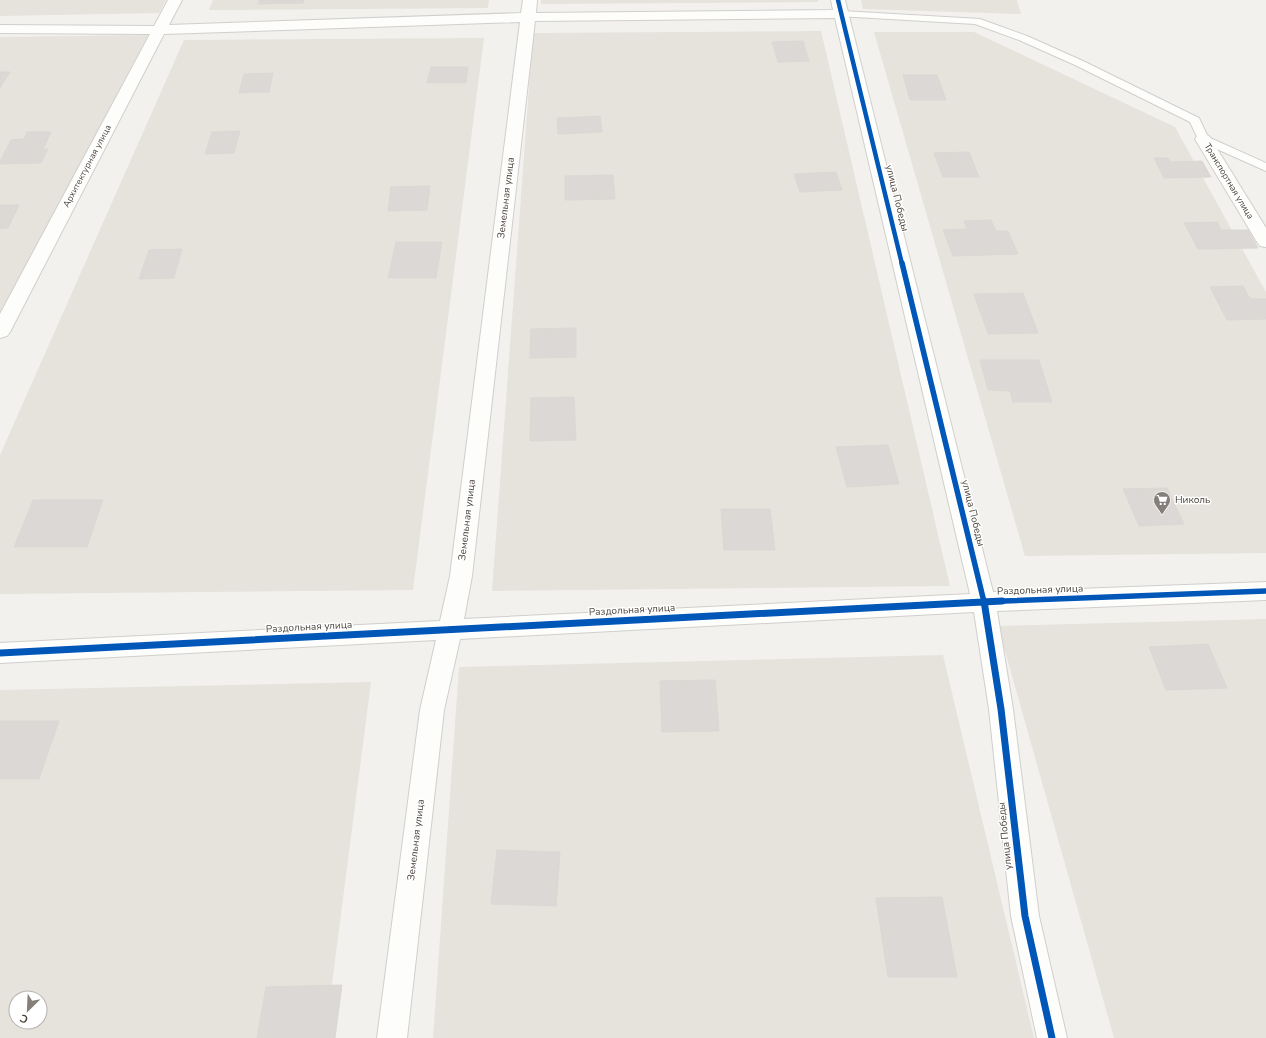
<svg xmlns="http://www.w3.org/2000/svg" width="1266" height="1038" font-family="'Nunito Sans',sans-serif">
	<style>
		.residential { fill: #e6e2dc; fill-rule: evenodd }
		.building { fill: #dbd8d5; stroke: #dbd8d4 }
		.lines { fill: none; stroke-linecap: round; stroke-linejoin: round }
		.lane-casing { stroke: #d1cfcc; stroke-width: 2 }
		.street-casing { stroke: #d1cfcc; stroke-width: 2 }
		.lane { fill: #fdfdfc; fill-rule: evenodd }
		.street { fill: #fdfdfc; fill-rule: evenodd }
		.cycleway-far2-casing { stroke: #fff; stroke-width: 6 }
		.cycleway-far1-casing { stroke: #fff; stroke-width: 8 }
		.cycleway-casing { stroke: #fff; stroke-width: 10 }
		.cycleway-far2 { stroke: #0057b8; stroke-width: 4.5 }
		.cycleway-far1 { stroke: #0057b8; stroke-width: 5.5 }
		.cycleway { stroke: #0057b8; stroke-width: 7 }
		.labels { text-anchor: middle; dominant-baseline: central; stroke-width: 3; stroke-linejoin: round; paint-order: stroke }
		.far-street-label { font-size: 9px; fill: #49423a; stroke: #fff }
		.street-label { font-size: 10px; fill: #49423a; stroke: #fff }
		.poi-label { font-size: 10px; fill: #49423a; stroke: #fff; text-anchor: start }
	</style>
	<rect width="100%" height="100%" fill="#f3f1ee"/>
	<path class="residential" d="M0 0H166L159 13 0 16Z
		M213 0H489L488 8 209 10Z
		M541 0H818V2L541 4Z
		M861 0H1017L1021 14 863 9Z
		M821 31 950 586 492 591 533 33Z
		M874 32H974L1175 127 1266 292V553L1025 556Z
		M148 35 0 319V37Z
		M484 38 413 590 0 594V455L184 40Z
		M1266 619V1038H1114L998 626Z
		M943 655 1034 1038H433L459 667Z
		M371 682 325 1038H0V690ZM16 998H40V1022H16Z"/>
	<path class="building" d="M260 0H304L303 3 258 4Z
		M803 41 809 61 778 62 772 42Z
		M431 67H468L466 83H427Z
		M0 72H10L0 88Z
		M273 73 269 92 239 93 244 74Z
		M903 75H937L946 100H910Z
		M600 116 602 132 558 134 557 118Z
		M240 131 234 153 205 154 212 132Z
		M27 132H51L43 149H48L41 163 0 164V161L11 140 24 139Z
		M969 152 979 177H943L934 153Z
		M1154 158H1168L1171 162 1202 161 1211 177 1164 178Z
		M836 172 842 190 800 192 794 174Z
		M613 175 615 199 565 200V176Z
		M430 186 427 210 388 211 391 187Z
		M0 205H19L8 228 0 229Z
		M991 220 996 231H1008L1018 254 953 256 943 230 967 229 964 221Z
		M1217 222 1221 230H1248L1258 248 1198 249 1184 223Z
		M396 242H442L436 278H388Z
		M182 249 174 278 139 279 149 250Z
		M1243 286 1250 299H1266V319L1227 320 1210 287Z
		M1023 293 1038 333 988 334 974 294Z
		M576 328V357L530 358 531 329Z
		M980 360H1039L1052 402H1013L1010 391 988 390Z
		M574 397 576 440 530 441 531 398Z
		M888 445 899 484 847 487 836 447Z
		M1167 488 1184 524 1139 526 1123 489Z
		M33 500H103L87 547H14Z
		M721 509H770L775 550H724Z
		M1208 644 1227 688 1166 690 1149 647Z
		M715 680 719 731 662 732 660 681Z
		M0 721H59L39 779H0Z
		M497 850 560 852 556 906 491 904Z
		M942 897 957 977H888L876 898Z
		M342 985 335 1038H257L266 987Z"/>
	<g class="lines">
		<defs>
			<path id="lane" d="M842 11 980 19 1027 36 1083 61 1199 118 1208 137 1266 163V171L1199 141 1190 122 1075 65 1019 40 975 24 838 16 837 14Z"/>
			<path id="street" d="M168 0H182L169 25 521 13 523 0H537L536 13 833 10 831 0H845L993 592 1266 582V600L997 611 1013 709 1039 916 1067 1038H1037L1011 916 989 709 974 612 460 639 444 710 407 1038H377L420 710 436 640 0 663V643L440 621 450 576 520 22 164 34 10 332 7 336 0 338V314L150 34 0 33V25L154 26ZM835 18 970 594 464 619 472 576 535 21Z
				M1203 134 1209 136 1211 139 1266 228V247L1260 246 1257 242 1195 139 1197 136Z"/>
		</defs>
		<use href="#lane" class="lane-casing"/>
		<use href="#street" class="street-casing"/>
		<use href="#lane" class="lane"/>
		<use href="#street" class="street"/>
		<defs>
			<path id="cycleway-far2" d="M838 0 902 264"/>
			<path id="cycleway-far1" d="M902 263 984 602
				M978 602 1266 591"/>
			<path id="cycleway" d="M984 601 1001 709 1025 916 1052 1038
				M0 653 1002 601"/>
		</defs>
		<use href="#cycleway-far2" class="cycleway-far2-casing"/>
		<use href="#cycleway-far1" class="cycleway-far1-casing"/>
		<use href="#cycleway" class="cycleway-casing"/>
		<use href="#cycleway-far2" class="cycleway-far2"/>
		<use href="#cycleway-far1" class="cycleway-far1"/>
		<use href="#cycleway" class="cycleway"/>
	</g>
	<defs>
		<symbol id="supermarket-pin" viewBox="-11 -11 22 30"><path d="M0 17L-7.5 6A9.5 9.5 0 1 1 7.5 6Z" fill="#847f79" stroke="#fff"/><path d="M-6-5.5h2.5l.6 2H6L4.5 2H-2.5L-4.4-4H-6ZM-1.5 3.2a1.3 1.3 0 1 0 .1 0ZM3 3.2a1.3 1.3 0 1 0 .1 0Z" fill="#fff"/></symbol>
	</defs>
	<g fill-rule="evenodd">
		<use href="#supermarket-pin" x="1152" y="490" width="20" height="27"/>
	</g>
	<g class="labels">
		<g class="far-street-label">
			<text transform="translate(87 166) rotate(-62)">Архитектурная улица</text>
			<text transform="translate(1229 181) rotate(59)">Транспортная улица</text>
		</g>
		<g class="street-label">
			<text transform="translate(506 198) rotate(-83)">Земельная улица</text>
			<text transform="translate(897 198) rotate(76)">улица Победы</text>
			<text transform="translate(973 513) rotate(76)">улица Победы</text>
			<text transform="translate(467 520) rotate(-83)">Земельная улица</text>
			<text transform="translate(1040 590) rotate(-2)">Раздольная улица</text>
			<text transform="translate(632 610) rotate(-3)">Раздольная улица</text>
			<text transform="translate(309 627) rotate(-3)">Раздольная улица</text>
			<text transform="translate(1005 836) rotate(-96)">улица Победы</text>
			<text transform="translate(416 840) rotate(-83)">Земельная улица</text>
		</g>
		<g class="poi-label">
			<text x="1175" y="500">Николь</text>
		</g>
	</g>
	<g transform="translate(28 1010) rotate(204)"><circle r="19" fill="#ffffff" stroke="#b6b3b0"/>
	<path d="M0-3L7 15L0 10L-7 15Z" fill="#847f79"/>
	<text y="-6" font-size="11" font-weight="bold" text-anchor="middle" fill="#49423a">С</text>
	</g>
</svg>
